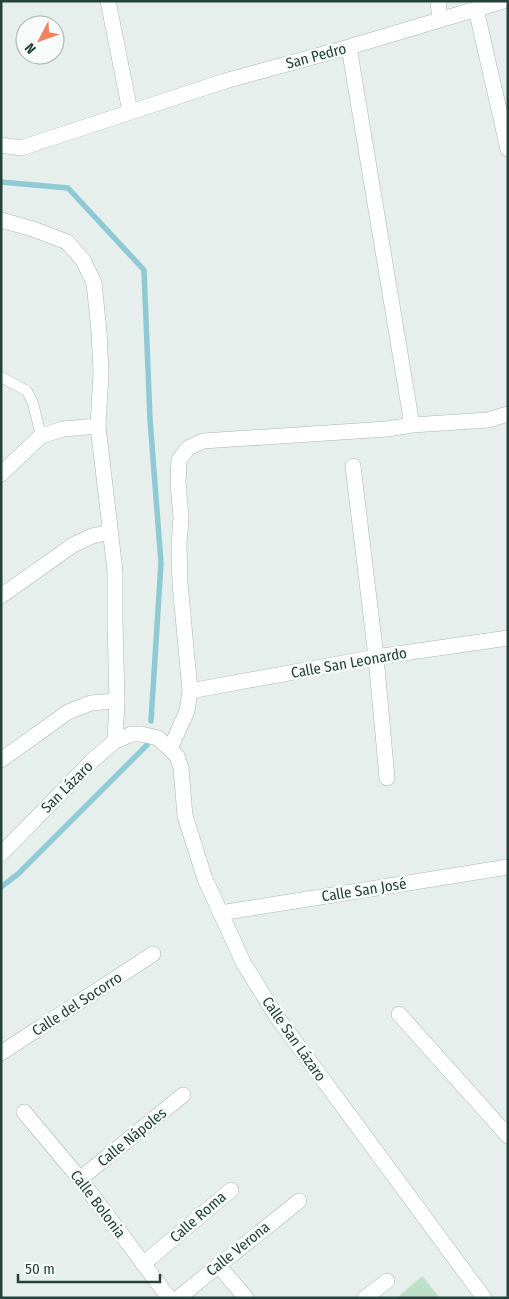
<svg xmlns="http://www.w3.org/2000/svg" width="509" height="1299" font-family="'Fira Sans Condensed',sans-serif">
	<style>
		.green { fill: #bfe0c8 }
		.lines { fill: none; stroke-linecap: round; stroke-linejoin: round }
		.stream { stroke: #8ec9d4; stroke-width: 5.5 }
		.lane-casing { stroke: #a8b8b2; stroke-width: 11 }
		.street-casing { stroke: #a8b8b2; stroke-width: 16 }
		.secondary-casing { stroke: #a4bbb3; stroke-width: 16 }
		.lane { stroke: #fff; stroke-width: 10 }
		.street { stroke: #fff; stroke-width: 15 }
		.secondary { stroke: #fff; stroke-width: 15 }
		.labels { text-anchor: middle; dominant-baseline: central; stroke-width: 5; stroke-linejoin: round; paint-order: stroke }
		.street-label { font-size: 15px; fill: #24423a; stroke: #f7fbf9 }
	</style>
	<rect width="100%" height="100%" fill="#e6efeb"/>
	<path class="green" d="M422 1276 440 1298H397Z"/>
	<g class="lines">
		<path class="stream" d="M1 182 68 188 144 270 150 419 161 563 151 721
			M1 887 18 874 147 745"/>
		<defs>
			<path id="lane" d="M1 377 27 391 33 403 41 436"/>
			<path id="street" d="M108 1 130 111
				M438 1 440 20
				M476 9 508 149
				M349 47 412 425
				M1 145 21 148 225 81 349 47 503 1
				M1 220 33 229 67 242 83 260 94 283 99 331 101 373 98 426 115 571V623L117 701 115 741
				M353 466 376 657 387 778
				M1 474 41 436 63 429 98 426
				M1 596 73 545 92 536 110 532
				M190 691 376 657 508 638
				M170 749 187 711 190 691 180 583 179 545 181 517 178 483 179 460 188 448 203 441 387 429 412 425 488 420 508 414
				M1 760 68 712 91 703 117 701
				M220 913 508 867
				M399 1014 508 1136
				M1 1053 153 954
				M24 1112 80 1179 169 1298
				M80 1179 183 1095
				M143 1264 231 1190
				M218 1265 246 1298
				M178 1298 299 1201
				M365 1298 387 1281"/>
			<path id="secondary" d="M1 854 93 760 115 741 132 734H141L158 738 170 749 177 756 181 768 185 816 205 879 244 964 277 1017 484 1298"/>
		</defs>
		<use href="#lane" class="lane-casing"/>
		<use href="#street" class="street-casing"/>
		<use href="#secondary" class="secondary-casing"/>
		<use href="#lane" class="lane"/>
		<use href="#street" class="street"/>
		<use href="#secondary" class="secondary"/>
	</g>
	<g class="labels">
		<g class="street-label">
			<text transform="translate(316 56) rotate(-15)">San Pedro</text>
			<text transform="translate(349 663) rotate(-10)">Calle San Leonardo</text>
			<text transform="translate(67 787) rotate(-45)">San Lázaro</text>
			<text transform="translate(364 890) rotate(-9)">Calle San José</text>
			<text transform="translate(77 1004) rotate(-33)">Calle del Socorro</text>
			<text transform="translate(294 1039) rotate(55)">Calle San Lázaro</text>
			<text transform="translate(132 1137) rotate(-39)">Calle Nápoles</text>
			<text transform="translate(98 1204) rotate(53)">Calle Bolonia</text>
			<text transform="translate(198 1217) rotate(-41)">Calle Roma</text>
			<text transform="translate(238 1249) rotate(-39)">Calle Verona</text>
		</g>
	</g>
	<rect width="509" height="1299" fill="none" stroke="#24423a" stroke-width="5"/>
	<g transform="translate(40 40) rotate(229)"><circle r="24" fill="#f7fbf9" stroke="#a3b1ad"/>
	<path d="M0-4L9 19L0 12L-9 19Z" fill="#f4845f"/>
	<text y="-8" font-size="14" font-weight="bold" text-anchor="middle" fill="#24423a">N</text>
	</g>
	<path d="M18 1274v8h142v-8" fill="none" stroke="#24423a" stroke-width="2.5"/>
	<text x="25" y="1274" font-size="15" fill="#24423a" stroke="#f7fbf9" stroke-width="4" paint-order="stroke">50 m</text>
</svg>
